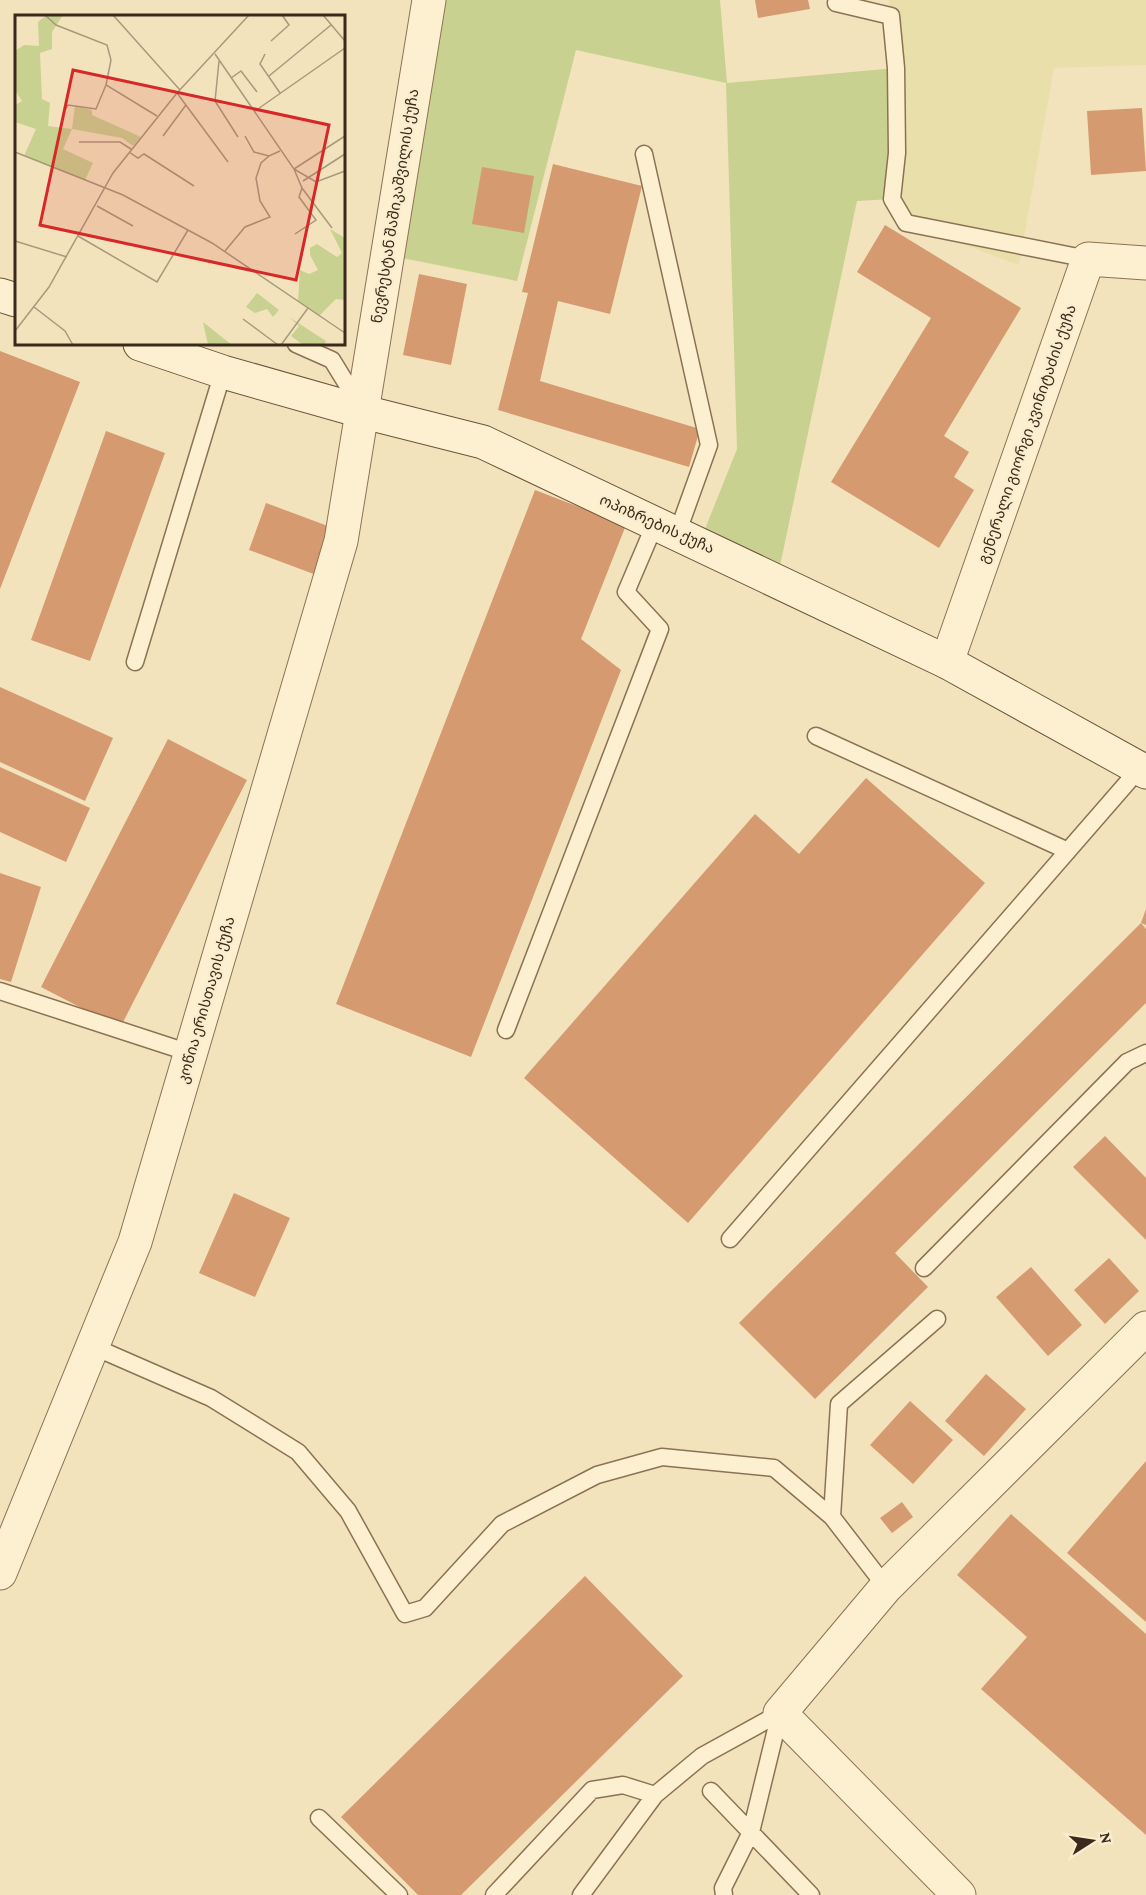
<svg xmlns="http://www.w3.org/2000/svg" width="1146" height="1895" font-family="'Crimson Pro','Noto Sans Georgian',serif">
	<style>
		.farmland { fill: #e9dfaa }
		.green { fill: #c9d190 }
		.building { fill: #d59a6f }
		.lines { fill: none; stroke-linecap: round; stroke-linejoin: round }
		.lane-casing { stroke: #8c7254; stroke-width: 19 }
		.street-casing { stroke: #8c7254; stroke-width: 35 }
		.secondary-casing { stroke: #6e5338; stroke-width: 35 }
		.lane { stroke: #fcf0d1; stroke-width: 16 }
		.street { stroke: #fcf0d1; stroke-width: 33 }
		.secondary { stroke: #fcf0d1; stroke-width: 33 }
		.labels { text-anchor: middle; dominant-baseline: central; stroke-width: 4.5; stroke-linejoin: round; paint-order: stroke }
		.street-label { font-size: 15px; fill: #3a2a1b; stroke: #f9edcd }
		.inset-road { fill: none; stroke: #a8997c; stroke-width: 1.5 }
		.view { fill: #d62828; fill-opacity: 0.15; stroke: #d62828; stroke-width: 3 }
		.inset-edge { fill: none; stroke: #3a2a1b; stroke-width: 3 }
	</style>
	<rect width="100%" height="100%" fill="#f2e3bd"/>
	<path class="farmland" d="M889 0H1146V65L1054 68 1019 265 906 223 892 199 896 68Z"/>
	<path class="green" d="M429 0H720L727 83 896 68 892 199 857 201 777 580 699 544 737 449 726 83 576 50 517 281 387 255Z"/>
	<path class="building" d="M755 0H808L810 9 758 18Z
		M1142 108 1146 171 1091 175 1087 111Z
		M553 164 642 186 610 314 558 301 540 381 700 429 689 467 498 410 528 293 522 292Z
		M482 167 534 176 524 233 472 224Z
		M885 225 1021 308 944 436 969 452 954 477 974 490 939 548 831 482 931 318 857 272Z
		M419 274 467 284 451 365 403 355Z
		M0 351 80 382 0 589Z
		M106 431 165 453 90 661 31 640Z
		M535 490 626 525 581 639 621 670 471 1057 336 1004Z
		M266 503 336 529 319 576 249 550Z
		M0 687 113 738 85 801 0 762Z
		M168 739 247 780 120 1028 41 987Z
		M0 767 90 808 66 862 0 832Z
		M866 778 985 883 688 1223 524 1078 755 814 799 854Z
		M0 873 41 887 11 982 0 979Z
		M1146 909V925L1141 923 1146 929V1003L895 1253 928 1287 815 1399 739 1323 1141 923Z
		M1105 1136 1146 1178V1240L1073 1167Z
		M234 1193 290 1218 255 1297 199 1273Z
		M1109 1258 1139 1291 1105 1324 1074 1290Z
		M1031 1267 1082 1325 1048 1356 996 1297Z
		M986 1374 1026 1409 984 1456 945 1421Z
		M910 1401 953 1440 913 1484 870 1445Z
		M1146 1461V1622L1067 1553Z
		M902 1502 913 1517 892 1533 880 1518Z
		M1011 1514 1146 1634V1835L981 1689 1027 1637 957 1575Z
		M585 1576 683 1676 461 1895H418L341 1817Z"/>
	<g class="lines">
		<defs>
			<path id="lane" d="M836 3 891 16 896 68 897 153 892 199 906 223 1088 259
				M644 154 709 445 677 534
				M296 344 332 360 359 404
				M135 662 223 372
				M816 736 1068 851
				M0 991 190 1053
				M506 1030 660 629 626 592 655 524
				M730 1239 1140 768
				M924 1268 1127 1062 1146 1053
				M92 1346 211 1398 298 1452 348 1511 405 1614 425 1608 502 1524 597 1475 662 1457 774 1468 832 1517
				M886 1587 832 1517 839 1404 937 1319
				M711 1791 811 1895
				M319 1818 399 1895
				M494 1895 592 1790 623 1785 655 1795
				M581 1895 655 1795 702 1756 780 1713
				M724 1895 723 1888 751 1832 780 1713"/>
			<path id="street" d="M947 662 1088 259 1146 263
				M0 1573 135 1242 341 541 429 0
				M959 1895 780 1713 886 1587 1146 1328"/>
			<path id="secondary" d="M0 295 16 300
				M140 344 223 372 364 412 483 442 947 662 1146 772"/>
		</defs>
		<use href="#lane" class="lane-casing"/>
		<use href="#street" class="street-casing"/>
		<use href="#secondary" class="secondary-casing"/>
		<use href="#lane" class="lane"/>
		<use href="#street" class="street"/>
		<use href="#secondary" class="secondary"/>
	</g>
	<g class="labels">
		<g class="street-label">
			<text transform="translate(395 206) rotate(-81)">ნევრესტან შაშიკაშვილის ქუჩა</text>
			<text transform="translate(1027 434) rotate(-71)">გენერალი გიორგი კვინიტაძის ქუჩა</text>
			<text transform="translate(657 524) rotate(24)">ოპიზრების ქუჩა</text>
			<text transform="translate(206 1000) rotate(-74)">კოწია ერისთავის ქუჩა</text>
		</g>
	</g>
	<g transform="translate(15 15)">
		<rect width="330" height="330" fill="#f2e3bd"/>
		<path d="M32 0H48L37 17V34L25 38 27 84 35 88 33 111 57 114 60 91 77 95V100L126 122 118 131 107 123 57 114 48 134 78 148 70 165 9 141 21 114 0 107V90L7 86 0 75V36L9 30 24 31 23 7ZM315 214 330 223V285L321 284 304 301 283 286 285 255 294 259 303 255 295 240V233L302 229 322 242 327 238ZM242 278 264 295 258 302 252 294 240 298 231 292ZM274 302 311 326 309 330H288L276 321 284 311ZM188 307 217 330H193Z" fill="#c9d190"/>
		<path class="inset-road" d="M30 0 41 10 92 30 96 45 91 70 142 101M98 0 165 75M308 0 330 26M256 26 274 10 267 0M200 39 279 154 287 173 317 213M250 39 245 49 265 78M204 46 200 86 223 122M254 61 316 10M216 63 226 56 242 77M162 78 213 147M240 96 330 33M49 97 53 90 81 94 91 70M148 121 171 90M230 121 239 137 254 141 265 136M64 127H105L116 134M0 137 108 180 197 228 330 318M114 137 123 143 129 139 179 171M279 154 330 121M279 154 301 167 330 156M288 166 330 139M82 191 118 211M280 219 301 205 284 182 287 173M63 221 142 267 173 215M0 226 52 242M210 236 230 212 255 202 245 186 241 163 246 148 254 141M19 292 50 316 58 330M228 304 263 330M0 316 34 272 98 158 162 78 234 0M266 330 293 293"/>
		<path class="view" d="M58 55 314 110 281 265 25 210Z"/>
		<rect width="330" height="330" class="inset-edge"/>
	</g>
	<g transform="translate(1092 1841) rotate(78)" stroke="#f9edcd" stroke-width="4.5" paint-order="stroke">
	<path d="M0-4.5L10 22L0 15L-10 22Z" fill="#3a2a1b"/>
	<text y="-9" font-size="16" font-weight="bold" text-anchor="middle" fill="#3a2a1b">N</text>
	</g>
</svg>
